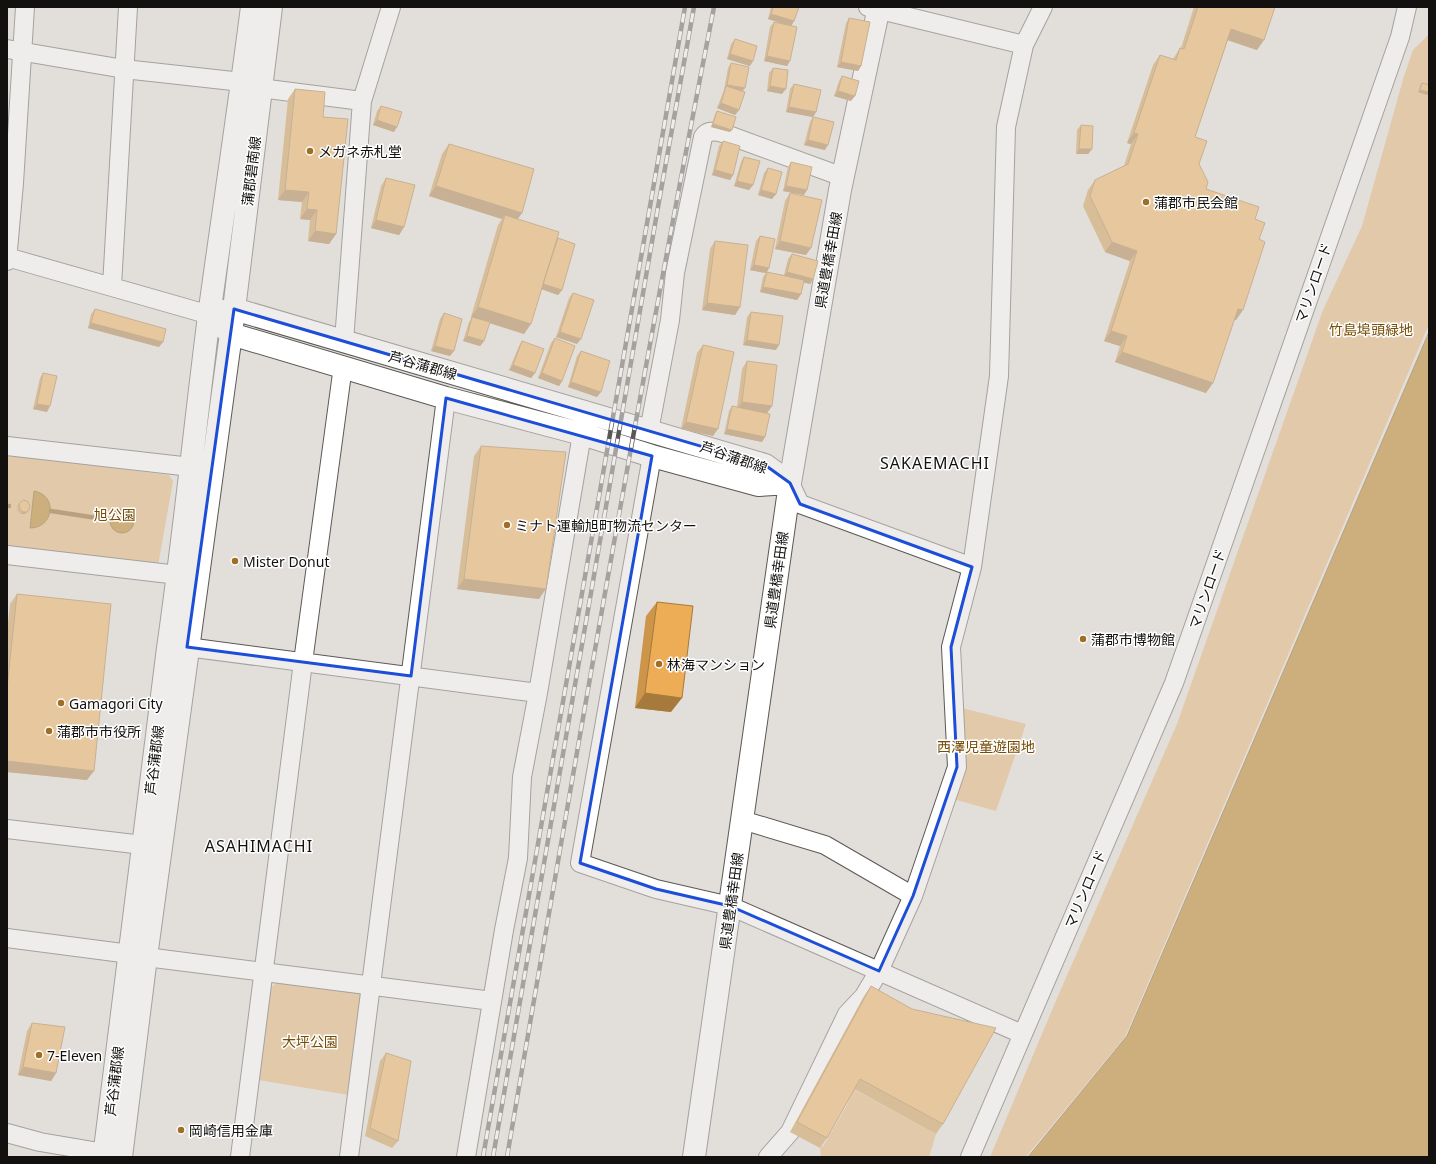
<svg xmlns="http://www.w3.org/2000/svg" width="1436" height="1164" font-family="'Noto Sans','Noto Sans JP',sans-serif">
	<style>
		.green { fill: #e1af70 }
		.water { fill: #b4770f; stroke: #83580f }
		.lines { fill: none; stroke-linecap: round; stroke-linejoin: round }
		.stream { stroke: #83580f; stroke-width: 4.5 }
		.minor-casing { stroke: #5b5855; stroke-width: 20 }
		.major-casing { stroke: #5b5855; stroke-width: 24 }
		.minor { stroke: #fff; stroke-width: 18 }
		.major { stroke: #fff; stroke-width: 22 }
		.rail-casing { stroke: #5a5855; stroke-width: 4.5 }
		.rail { stroke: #fff; stroke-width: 3; stroke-dasharray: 9; stroke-linecap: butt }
		.wall { fill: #cc954a }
		.shaded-wall { fill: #a6793c }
		.building { fill: #edad56; stroke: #a6793c }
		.marked { fill: none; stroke: #1d4ed8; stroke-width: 3; stroke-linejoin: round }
		.poi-dot { fill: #a06e24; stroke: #fff; stroke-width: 1.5 }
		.labels { text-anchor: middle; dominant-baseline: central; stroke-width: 3; stroke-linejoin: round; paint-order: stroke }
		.poi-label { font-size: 14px; fill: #12110f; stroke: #fff; text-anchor: start }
		.street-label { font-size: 14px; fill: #12110f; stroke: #fff }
		.park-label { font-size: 14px; fill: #774d06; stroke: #fff }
		.quarter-label { font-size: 16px; letter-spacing: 1px; fill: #12110f; stroke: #fff }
	</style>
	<rect width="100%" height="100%" fill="#e2deda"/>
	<path class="green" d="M1429 34V324L1125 1037 1026 1157H990L1058 996 1177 724 1323 310 1362 226 1404 76 1413 50Z
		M7 455 169 475 173 481 158 566 7 547Z
		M954 706 1026 724 996 811 946 797Z
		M278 982 362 987 349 1095 258 1080 271 987Z
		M853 1089 936 1134 929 1157H821L820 1148 824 1145 847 1105Z"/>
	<path class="water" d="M1429 332V1157H1028L1127 1036Z
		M34 491C59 496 53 528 30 528Z
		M110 521a12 12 0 1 1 24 0a12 12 0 1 1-24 0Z"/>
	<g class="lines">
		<path class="stream" d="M7 506H9
			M51 511 110 520"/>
		<defs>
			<path id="minor" d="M868 7 1024 45
				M7 49 124 69 242 82
				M260 88 362 101
				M7 257 210 315
				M7 261 14 183 25 7
				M112 286 128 7
				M344 341 362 101 391 7
				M649 431 670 320 675 273 703 137C707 131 712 131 720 132L843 177
				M7 446 191 467
				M652 456 580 863 656 889 730 906 1022 1034
				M790 483 800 504 972 567
				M7 555 178 575
				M187 647 538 693
				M742 820 825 845 913 896
				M7 829 143 845
				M7 938 130 954
				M146 957 492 1001
				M7 1133 40 1142 105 1153 114 1157
				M240 1157 303 662 343 366
				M349 1157 446 398
				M466 1157 504 930 518 858 522 777 538 693 582 434
				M768 1157 790 1132 847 1014 864 996 879 971 913 896 957 767 951 647 972 567 999 376 1006 127 1024 45 1043 7
				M970 1157 1174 683 1400 37 1407 7"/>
			<path id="major" d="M220 312 234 309 765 465 790 483
				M221 325 231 334 446 398 582 434 652 456 758 485 790 483
				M104 1157 168 648C184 537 195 426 209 316 223 213 239 110 252 7
				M121 1157 146 957 231 334 271 7
				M694 1157 790 483 840 190 879 7"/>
		</defs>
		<use href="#minor" class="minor-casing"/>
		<use href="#major" class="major-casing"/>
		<use href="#minor" class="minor"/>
		<use href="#major" class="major"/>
		<defs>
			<path id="rail" d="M483 1157 685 7
				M493 1157 658 207 694 7
				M507 1157C573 773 639 389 714 7"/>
		</defs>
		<use href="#rail" class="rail-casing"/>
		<use href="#rail" class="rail"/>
	</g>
	<path class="wall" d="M771 7H799L794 21 791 26 787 66 764 61 770 27 774 22 784 24 768 19Z
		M1194 7H1275L1257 50 1228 40 1195 137 1199 164 1206 189 1255 219 1259 239 1236 320H1234L1206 393 1115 362 1120 346 1104 341 1130 261 1105 252 1083 206 1088 190 1095 180 1124 166 1131 144 1127 143 1153 65 1160 55 1173 59 1180 48H1181Z
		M849 18 861 66 858 71 837 67 846 23Z
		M735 39 750 66 727 59 731 44Z
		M731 63 743 92 739 110 735 115 717 108 724 90 728 68Z
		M773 68 782 94 767 91 769 73Z
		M842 76 851 101 834 96 839 81Z
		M1422 83 1427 95 1418 92 1420 85Z
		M794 84 816 112 813 117 786 112 790 89Z
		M295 89 323 117 336 234 329 244 308 241 310 220 300 219 302 202 278 200 288 99Z
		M381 106 394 132 373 125 377 111Z
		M717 111 730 132 711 127 715 114Z
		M813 117 825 150 804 145 810 122Z
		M1081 125 1092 149 1088 154H1076L1077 130Z
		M723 141 733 175 730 180 712 175 719 146Z
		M449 144 522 213 517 219 558 238 562 290 558 295 542 289 524 334 489 323 484 341 480 346 463 341 469 322 472 318 471 317 498 225 502 219 429 196 442 154Z
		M744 157 753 185 749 190 734 186 741 162Z
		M791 162 804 195 783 191 788 167Z
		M768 168 776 194 772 199 758 195 764 173Z
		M386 178 404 227 399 235 371 228 381 186Z
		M790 193 806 255 775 249 785 201Z
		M760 236 769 268 767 272 784 275 788 259 792 254 813 279 810 284 803 282 801 294 797 300 760 292 763 277 766 273 750 270 756 241Z
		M715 241 740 307 735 315 702 310 710 249Z
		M573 293 577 344 556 337 569 298Z
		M95 309 159 347 88 328 91 314Z
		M751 312 776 350 743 345 747 317Z
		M444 313 450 356 431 351 440 319Z
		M555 338 562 381 559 386 538 378 551 343Z
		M522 341 535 373 531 378 509 370 519 346Z
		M703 345 713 436 681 429 697 353Z
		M581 351 597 397 568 387 577 356Z
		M747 361 772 406 767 413 765 437 762 442 724 434 729 411 732 406 737 407 742 369Z
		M43 373 47 412 33 409 40 378Z
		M481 446 539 599 457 589 474 456Z
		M19 504 28 512 25 514H21L18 512 17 506Z
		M17 594 87 780 7 772V633L10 604Z
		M657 602 671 712 635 708 646 616Z
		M871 986 943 1124 936 1134 854 1089 827 1138 820 1148 790 1132 864 996Z
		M32 1023 56 1073 51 1081 18 1075 27 1031Z
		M386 1053 398 1141 392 1148 365 1136 380 1061Z"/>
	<path class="shaded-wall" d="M771 14 794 21 791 26 768 19Z
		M1231 29 1264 40 1257 50 1224 39Z
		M730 54 753 61 750 66 727 59Z
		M767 56 790 61 787 66 764 61Z
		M841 62 861 66 858 71 837 67Z
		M727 85 745 88 741 93 726 86 723 90Z
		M770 86 786 89 782 94 767 91Z
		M1420 90 1429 92 1427 95 1418 92Z
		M838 91 855 96 851 101 834 96Z
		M721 103 739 110 735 115 717 108Z
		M789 107 816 112 813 117 786 112Z
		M377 120 397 127 394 132 373 125Z
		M713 124 732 130 730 132 711 127Z
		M1134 133 1138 134 1131 144 1127 143Z
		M808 140 828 145 825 150 804 145Z
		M1079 149H1092L1088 154H1076Z
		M715 170 733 175 730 180 712 175Z
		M737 181 753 185 749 190 734 186Z
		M436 186 522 213 515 223 505 215 502 219 429 196Z
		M786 186 807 190 804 195 783 191Z
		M285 190 309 192 302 202 278 200Z
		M761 190 776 194 772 199 758 195Z
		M307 209 317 210 310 220 300 219Z
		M376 220 404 227 399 235 371 228Z
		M315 231 336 234 329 244 308 241Z
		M780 241 811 248 806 255 775 249Z
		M1112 242 1137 251 1130 261 1105 252Z
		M754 265 769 268 766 273 750 270Z
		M787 272 813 279 810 284 783 277Z
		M542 283 562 290 558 295 538 288Z
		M763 287 801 294 797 300 760 292Z
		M707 303 740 307 735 315 702 310Z
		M478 307 531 324 524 334 471 317Z
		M1238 309 1243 310 1236 320 1231 319Z
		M91 323 163 342 159 347 88 328Z
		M1111 331 1127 336 1120 346 1104 341Z
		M560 332 581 339 577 344 556 337Z
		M467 336 484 341 480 346 463 341Z
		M747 340 779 345 776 350 743 345Z
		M435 346 454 351 450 356 431 351Z
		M1122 352 1213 383 1206 393 1115 362Z
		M513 365 535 373 531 378 509 370Z
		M542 373 562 381 559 386 538 378Z
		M571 382 601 392 597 397 568 387Z
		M742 402 772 406 767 413 737 409Z
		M37 404 50 406 47 412 33 409Z
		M686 422 718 429 713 436 681 429Z
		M727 429 765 437 762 442 724 434Z
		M29 509 25 514H21L23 512Z
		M464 579 546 589 539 599 457 589Z
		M645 693 682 698 671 712 635 708Z
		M7 761 94 771 87 780 7 772Z
		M23 1067 56 1073 51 1081 18 1075Z"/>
	<path class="building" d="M773 7H799L794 21 771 14Z
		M1198 7H1275L1264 40 1231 29 1195 137 1207 141 1199 164 1208 182 1206 189 1259 207 1255 219 1265 223 1259 239 1265 242 1243 310 1238 309 1213 383 1122 352 1127 336 1111 331 1137 251 1112 242 1090 196 1095 180 1128 164 1138 134 1134 133 1160 55 1176 60 1180 48 1184 49Z
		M849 18 870 22 861 66 841 62Z
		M774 22 797 27 790 61 767 56Z
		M735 39 757 46 753 61 730 54Z
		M731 63 749 67 745 88 727 85Z
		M773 68 788 70 786 89 770 86Z
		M842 76 859 81 855 96 838 91Z
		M1422 83 1429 85V92L1420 90Z
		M794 84 821 90 816 112 789 107Z
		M726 86 745 92 739 110 721 103Z
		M295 89 325 92 323 117 348 119 336 234 315 231 317 210 307 209 309 192 285 190Z
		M381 106 402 112 397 127 377 120Z
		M717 111 736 117 732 130 713 124Z
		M813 117 834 122 828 145 808 140Z
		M1081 125 1093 126 1092 149H1079Z
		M723 141 740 146 733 175 715 170Z
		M449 144 534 169 522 213 436 186Z
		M744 157 760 161 753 185 737 181Z
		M791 162 812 167 807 190 786 186Z
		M768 168 782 172 776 194 761 190Z
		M386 178 415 185 404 227 376 220Z
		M790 193 822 200 811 248 780 241Z
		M505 215 559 232 531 324 478 307Z
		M760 236 775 239 769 268 754 265Z
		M558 238 575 244 562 290 543 284Z
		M715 241 748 245 740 307 707 303Z
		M792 254 818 261 813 279 787 272Z
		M767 272 804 280 801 294 763 287Z
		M573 293 594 300 581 339 560 332Z
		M95 309 166 329 163 342 91 323Z
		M751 312 783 316 779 345 747 340Z
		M444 313 462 319 454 351 435 346Z
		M472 317 490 322 484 341 467 336Z
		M555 338 575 346 562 381 542 373Z
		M522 341 544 349 535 373 513 365Z
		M703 345 734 352 718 429 686 422Z
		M581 351 610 361 601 392 571 382Z
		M747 361 777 365 772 406 742 402Z
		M43 373 57 376 50 406 37 404Z
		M732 406 770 414 765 437 727 429Z
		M481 446 566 452 546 589 464 579Z
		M23 500 27 501 30 506 29 509 27 512H23L20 509 19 504Z
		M17 594 111 604 94 771 7 761V688Z
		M657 602 693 606 682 698 645 693Z
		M871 986 912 1009 996 1028 943 1124 860 1079 827 1138 797 1122Z
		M32 1023 65 1027 56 1073 23 1067Z
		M386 1053 411 1061 398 1141 370 1128Z"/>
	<path d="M0 0H1436V1164H0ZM234 309 765 465 790 483 800 504 972 567 951 647 957 767 913 896 879 971 730 906 656 889 580 863 652 456 446 398 411 676 187 647Z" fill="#e2deda" fill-opacity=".55" fill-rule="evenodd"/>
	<path class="marked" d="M234 309 765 465 790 483 800 504 972 567 951 647 957 767 913 896 879 971 730 906 656 889 580 863 652 456 446 398 411 676 187 647Z"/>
	<g class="poi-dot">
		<circle cx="310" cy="151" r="4"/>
		<circle cx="1146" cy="202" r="4"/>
		<circle cx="507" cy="525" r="4"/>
		<circle cx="235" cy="561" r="4"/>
		<circle cx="1083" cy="639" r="4"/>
		<circle cx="659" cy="664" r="4"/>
		<circle cx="61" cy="703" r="4"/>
		<circle cx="49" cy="731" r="4"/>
		<circle cx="39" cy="1055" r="4"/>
		<circle cx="181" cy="1130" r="4"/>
	</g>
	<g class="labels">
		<g class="poi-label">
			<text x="318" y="151">メガネ赤札堂</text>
			<text x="1154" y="202">蒲郡市民会館</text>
			<text x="515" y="525">ミナト運輸旭町物流センター</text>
			<text x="243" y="561">Mister Donut</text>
			<text x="1091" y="639">蒲郡市博物館</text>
			<text x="667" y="664">林海マンション</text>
			<text x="69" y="703">Gamagori City</text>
			<text x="57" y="731">蒲郡市市役所</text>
			<text x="47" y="1055">7-Eleven</text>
			<text x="189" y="1130">岡崎信用金庫</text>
		</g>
		<g class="street-label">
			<text transform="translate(251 171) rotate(-83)">蒲郡碧南線</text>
			<text transform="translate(828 260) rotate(-80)">県道豊橋幸田線</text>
			<text transform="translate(1313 283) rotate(-71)">マリンロード</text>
			<text transform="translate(423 365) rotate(16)">芦谷蒲郡線</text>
			<text transform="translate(734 457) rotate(19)">芦谷蒲郡線</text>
			<text transform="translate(776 580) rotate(-82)">県道豊橋幸田線</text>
			<text transform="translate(1207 589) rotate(-71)">マリンロード</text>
			<text transform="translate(154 760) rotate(-83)">芦谷蒲郡線</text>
			<text transform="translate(1085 889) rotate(-67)">マリンロード</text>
			<text transform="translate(731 901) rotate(-82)">県道豊橋幸田線</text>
			<text transform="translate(114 1081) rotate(-83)">芦谷蒲郡線</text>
		</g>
		<g class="park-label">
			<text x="1371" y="329">竹島埠頭緑地</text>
			<text x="115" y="514">旭公園</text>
			<text x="986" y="746">西澤児童遊園地</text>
			<text x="310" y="1041">大坪公園</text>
		</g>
		<g class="quarter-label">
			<text x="935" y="463">SAKAEMACHI</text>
			<text x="259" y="846">ASAHIMACHI</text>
		</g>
	</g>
	<rect width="1436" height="1164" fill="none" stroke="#12110f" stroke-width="16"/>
</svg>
